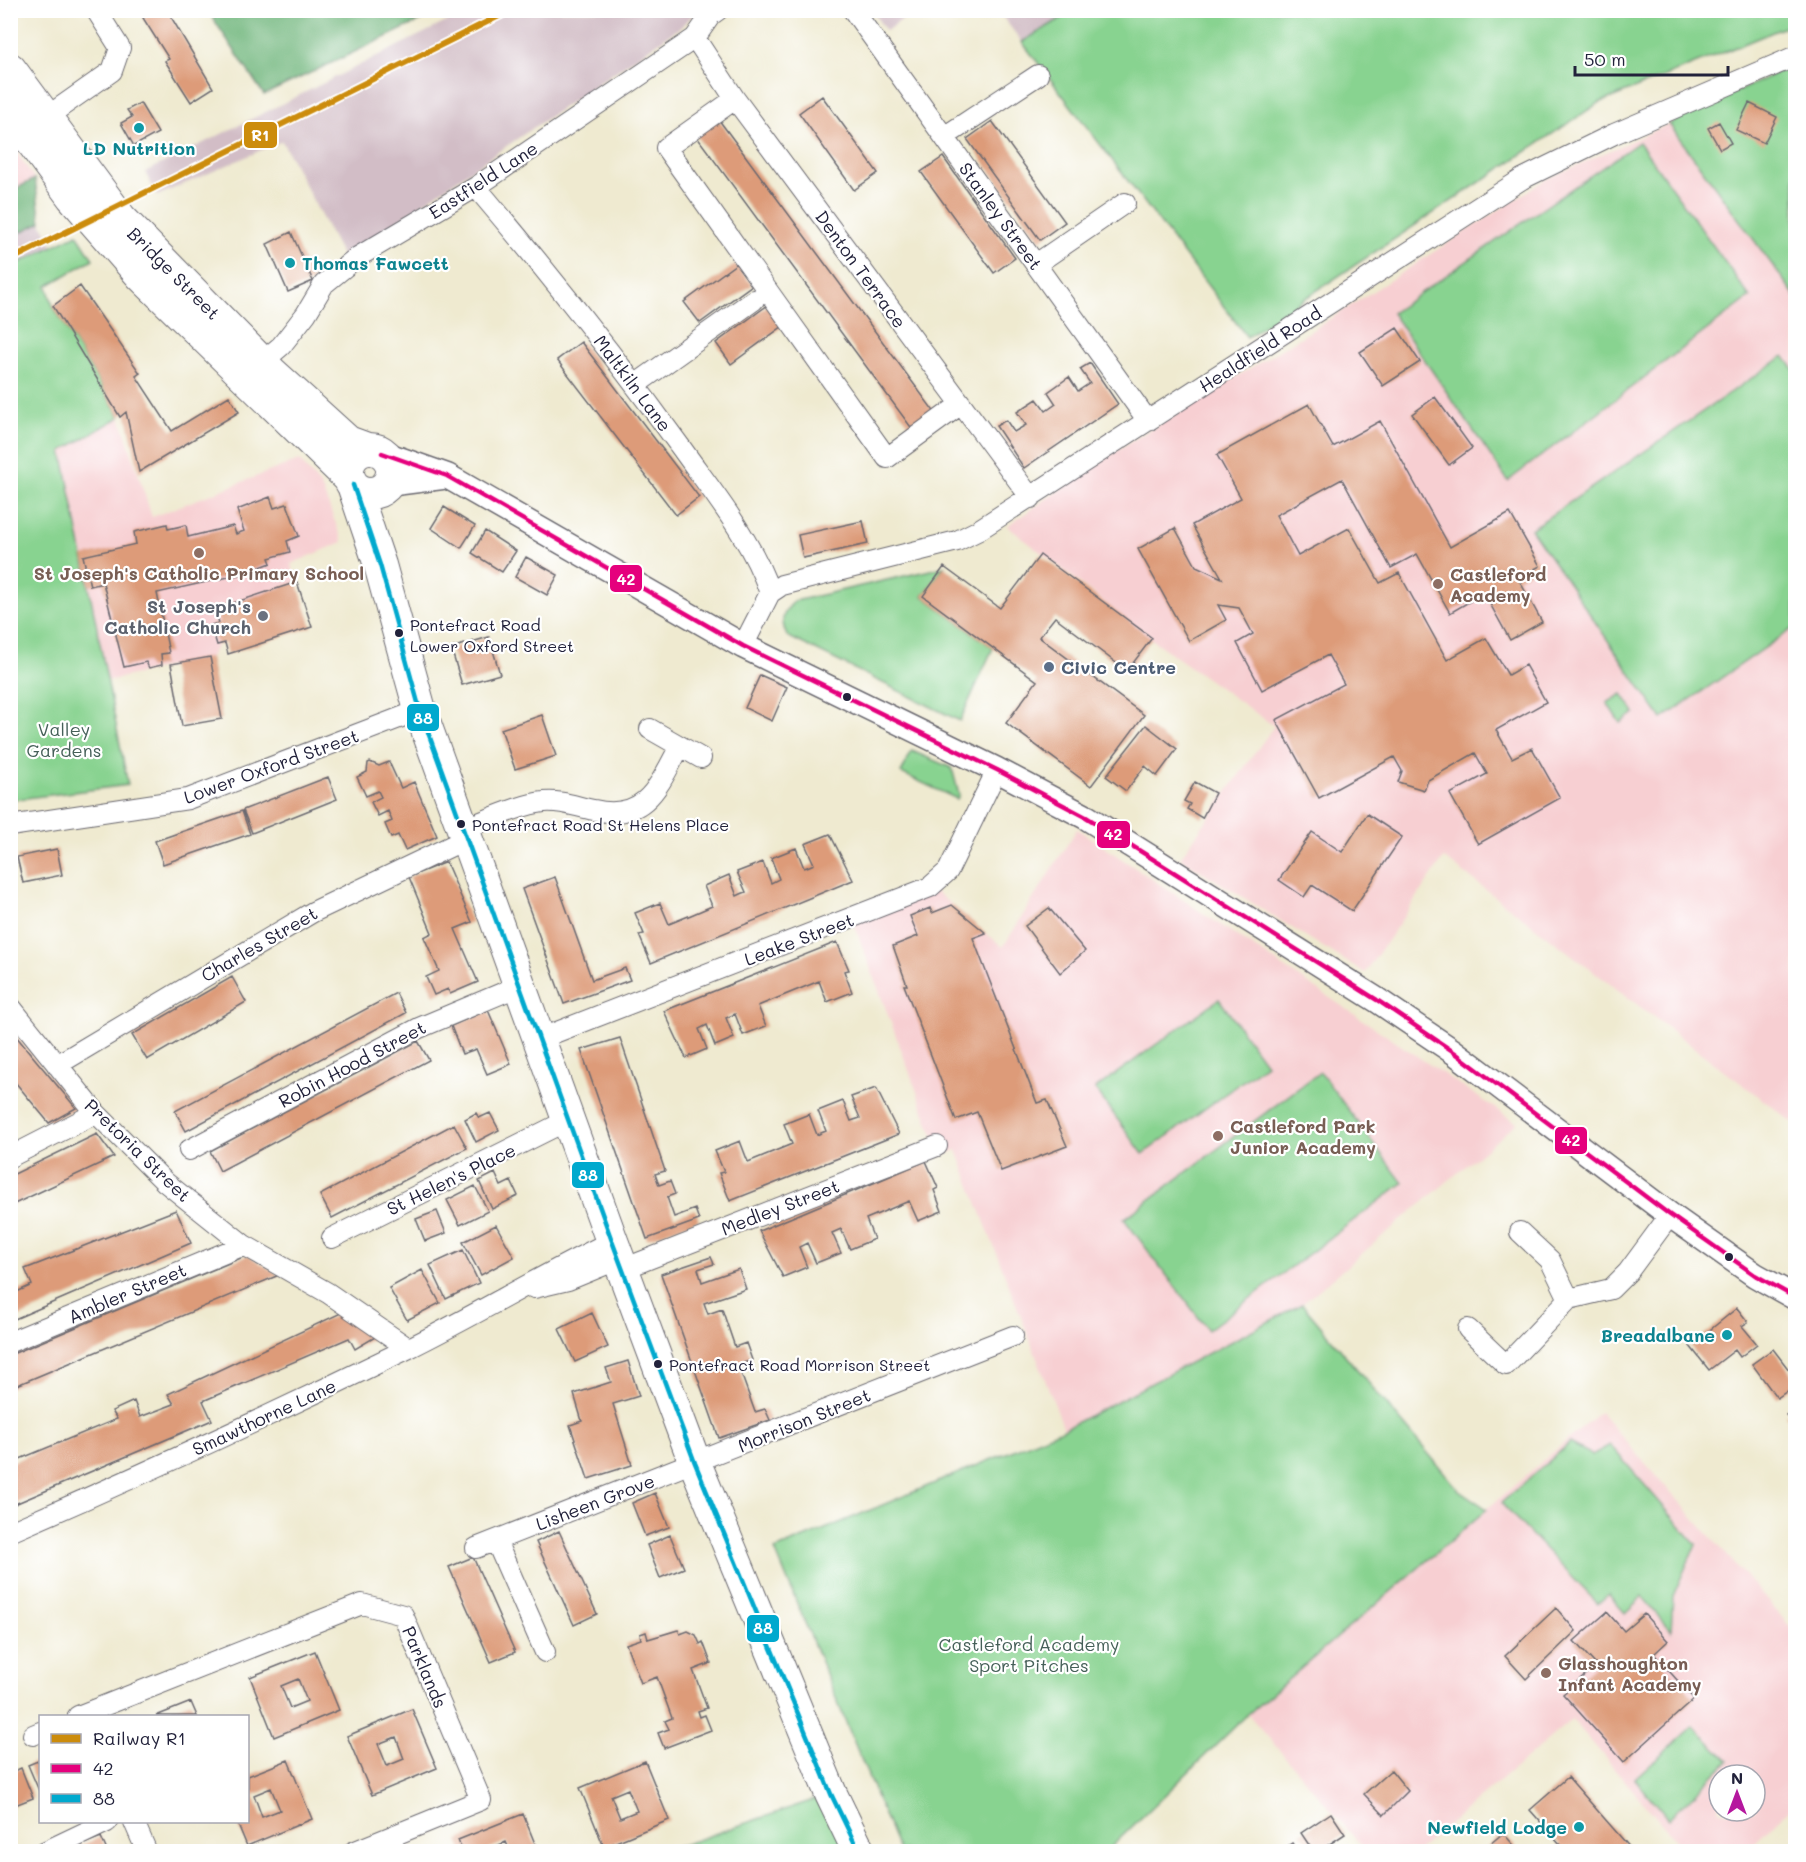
<svg xmlns="http://www.w3.org/2000/svg" width="1806" height="1862" font-family="Mali,sans-serif">
	<style>
		.built { fill: #f7cfd2; fill-rule: evenodd }
		.industrial { fill: #d2bdc6 }
		.green { fill: #88d390; stroke: #557a66; stroke-width: 1.5 }
		.forest { fill: #6eb57a; stroke: #486c5a; stroke-width: 1.5 }
		.building { fill: #dd9b79; fill-rule: evenodd }
		.lines { fill: none; stroke-linecap: round; stroke-linejoin: round }
		.minor-casing { stroke: #6a686f; stroke-width: 22 }
		.tertiary-casing { stroke: #6a686f; stroke-width: 27 }
		.primary-casing { stroke: #6a686f; stroke-width: 34 }
		.minor { stroke: #fff; stroke-width: 20 }
		.tertiary { stroke: #fff; stroke-width: 24 }
		.primary { stroke: #fff; stroke-width: 32 }
		.rail-casing { stroke: #22223b; stroke-width: 7 }
		.rail { stroke: #fff; stroke-width: 4.5; stroke-dasharray: 14; stroke-linecap: butt }
		.bus-1-casing { stroke: #fff; stroke-width: 9 }
		.bus-2-casing { stroke: #fff; stroke-width: 9 }
		.bus-1 { stroke: #e5007d; stroke-width: 4.5 }
		.bus-2 { stroke: #00a9ce; stroke-width: 4.5 }
		.rail-1-casing { stroke: #fff; stroke-width: 10 }
		.rail-1 { stroke: #cc8c0c; stroke-width: 6 }
		.culture-dot { fill: #0f9aa8; stroke: #fff; stroke-width: 2 }
		.education-dot { fill: #8d6e63; stroke: #fff; stroke-width: 2 }
		.worship-dot { fill: #6b7280; stroke: #fff; stroke-width: 2 }
		.bus-dot { fill: #22223b; stroke: #fff; stroke-width: 2 }
		.service-dot { fill: #5c6f8a; stroke: #fff; stroke-width: 2 }
		.labels { text-anchor: middle; dominant-baseline: central; stroke-width: 4.5; stroke-linejoin: round; paint-order: stroke }
		.bus-label { font-size: 16px; fill: #22223b; stroke: #fff; text-anchor: start }
		.culture-label { font-size: 18px; font-weight: bold; fill: #0d838f; stroke: #fff; text-anchor: end }
		.street-label { font-size: 18px; fill: #22223b; stroke: #fff }
		.education-label { font-size: 18px; font-weight: bold; fill: #785e54; stroke: #fff; text-anchor: start }
		.worship-label { font-size: 18px; font-weight: bold; fill: #5b616d; stroke: #fff; text-anchor: end }
		.service-label { font-size: 18px; font-weight: bold; fill: #4e5e75; stroke: #fff; text-anchor: start }
		.park-label { font-size: 18px; fill: #466059; stroke: #fff }
		.line-badge { stroke: #fff; stroke-width: 2 }
		.badge-label { font-size: 16px; text-anchor: middle; font-weight: bold; fill: #fff }
	</style>
	<rect width="100%" height="100%" fill="#fff"/>
	<filter id="ink" filterUnits="userSpaceOnUse"><feTurbulence type="fractalNoise" baseFrequency=".0167" numOctaves="2"/><feDisplacementMap in="SourceGraphic" scale="12" xChannelSelector="R" yChannelSelector="G"/><feConvolveMatrix kernelMatrix="1 2 1 2 8 2 1 2 1" color-interpolation-filters="sRGB"/></filter>
	<filter id="wash" filterUnits="userSpaceOnUse"><feTurbulence type="fractalNoise" baseFrequency=".008" numOctaves="4" result="noise"/><feDisplacementMap in="SourceGraphic" scale="24" xChannelSelector="R" yChannelSelector="G"/><feGaussianBlur stdDeviation="1.35" result="paint"/><feColorMatrix in="noise" values="0 0 0 0 0 0 0 0 0 0 0 0 0 0 0 0 0 1.4 0 .05"/><feComposite in="paint" operator="in"/></filter>
	<g filter="url(#wash)">
		<rect width="100%" height="100%" fill="#efead0"/>
		<path class="built" d="M1669 124 1795 296V1117L1792 1122 1444 858 1365 973 1180 858 1274 726 1154 641 1007 526 1122 447 1319 326 1547 179Z
			M10 143 35 179 11 191H10Z
			M120 417 152 517 299 460 321 486 343 542 291 564 297 582 215 609 219 623 211 625 217 645 210 657 107 681 62 451Z
			M1077 829 1517 1123 1302 1304 1064 1429 957 1150 941 1156 852 919 930 887 1003 947Z
			M1600 1412 1795 1632V1804L1746 1851H1685L1572 1719 1418 1851H1366L1248 1714ZM1719 1775H1755V1811H1719Z"/>
		<path class="industrial" d="M468 11H697L682 26 343 258 282 141 157 196 145 172Z
			M872 11H914L886 31Z
			M998 11H1075L1022 42Z
			M41 222 52 246 11 267V237Z"/>
		<path class="green" d="M1075 10 1796 11 1795 23 1599 103 1247 337 1022 42Z
			M1795 64V296L1669 124Z
			M1639 142 1750 297 1508 481 1392 313Z
			M77 234 93 259 47 286 53 306 120 417 62 451 128 785 11 800V267Z
			M1784 356 1796 372 1795 627 1662 719 1531 529Z
			M944 567 923 596 993 648 960 721 787 636C780 620 782 612 795 601Z
			M1622 694 1635 713 1620 723 1607 703Z
			M912 751 952 768 959 795 957 799 901 773Z
			M1219 999 1266 1064 1143 1154 1095 1089Z
			M1320 1072 1403 1183 1208 1330 1124 1219Z
			M1302 1304 1459 1490 1487 1509 1248 1714 1107 1851H899L775 1550 1064 1429Z
			M1570 1443 1592 1455 1610 1445 1696 1544 1673 1596 1671 1631 1642 1597 1625 1613 1608 1594 1598 1604 1501 1503Z
			M1693 1726 1729 1761 1668 1819 1635 1779Z
			M831 1794 859 1852H662Z"/>
		<path class="forest" d="M208 11H441L264 95Z
			M35 179 41 222 11 237V191Z"/>
		<g id="blocks">
			<path class="building" d="M155 10H167L213 88 191 102 165 61 169 59 143 18Z
				M822 96 878 173 854 190 799 113Z
				M140 103 158 133 134 146 121 123 132 117 127 110Z
				M1749 103 1777 117 1764 143 1736 130Z
				M716 116 936 414 913 430 694 133Z
				M992 121 1065 222 1040 240 967 139Z
				M1719 122 1731 143 1720 149 1708 128Z
				M943 157 1015 258 994 273 921 172Z
				M291 232 313 281 288 292 267 244Z
				M736 264 752 285 700 323 684 302Z
				M80 286 140 373 136 376 172 431 229 396 239 412 139 472 126 412 120 417 53 306Z
				M768 305 783 326 731 364 716 343Z
				M1397 328 1420 362 1383 386 1360 352Z
				M581 342 699 497 676 515 557 360Z
				M1090 363 1118 404 1024 468 996 426 1006 420 1014 432 1026 425 1017 412 1037 399 1046 411 1056 404 1048 392 1069 377 1078 391 1090 383 1080 369Z
				M1435 397 1472 448 1449 465 1412 414Z
				M1309 404 1333 447 1380 421 1450 547 1510 513 1540 566 1518 578 1542 622 1510 640 1484 593 1450 613 1417 554 1391 568 1342 479 1276 515 1298 556 1349 528 1380 583 1399 573 1447 660 1486 638 1508 675 1525 665 1546 702 1496 730 1512 758 1532 748 1560 798 1478 844 1450 794 1487 774 1475 753 1428 780 1424 790 1398 782 1402 771 1394 757 1319 798 1276 720 1344 684 1328 655 1262 690 1237 643 1253 634 1239 608 1218 605 1226 620 1189 641 1138 549 1175 528 1196 566 1222 578 1192 525 1241 498 1217 455Z
				M270 497 274 508 287 504 299 536 287 541 290 552 269 558 271 563 242 574 157 593 169 653 161 654 162 665 149 668 146 662 124 667 103 583 90 586 83 556 136 544 134 532 167 524 168 529 186 525 188 537 233 526 236 534 244 531 237 510Z
				M444 507 475 526 461 548 431 528Z
				M863 521 868 544 803 558 798 535Z
				M485 531 516 551 502 572 472 553Z
				M1040 555 1152 638 1127 671 1055 617 1039 637 1144 715 1091 786 1006 723 1037 681 923 596 944 567 1000 608Z
				M526 557 558 575 547 595 515 577Z
				M297 582 312 627 228 654 225 643 217 645 211 625 219 623 215 609Z
				M489 637 500 674 462 685 451 648Z
				M210 657 222 719 182 726 171 664Z
				M760 675 787 687 772 721 745 708Z
				M542 715 556 756 515 769 501 729Z
				M1146 725 1177 749 1157 776 1145 766 1126 791 1106 776Z
				M370 762 379 766 389 762 401 788 414 782 437 836 405 850 398 835 391 838 385 824 392 821 388 811 378 816 371 802 381 797 378 791 366 796 357 777 367 772 368 763Z
				M328 777 337 799 252 833 243 810Z
				M1195 782 1215 793 1202 818 1187 809 1190 804 1184 801Z
				M242 811 250 834 163 864 155 841Z
				M1367 814 1402 837 1352 911 1312 885 1304 897 1279 880 1312 832 1342 852Z
				M830 834 853 880 651 963 639 935 644 934 635 913 660 903 669 924 691 915 712 906 704 886 729 875 737 896 741 894 746 892 737 872 763 862 771 883 779 879 771 858 796 848 804 868 807 867 814 864 805 844Z
				M57 849 62 875 23 883 17 857Z
				M446 862 472 922 455 929 478 982 450 994 448 989 434 995 426 977 439 971 424 937 432 933 409 877Z
				M555 877 592 980 625 968 630 980 564 1004 522 889Z
				M952 905 986 933 973 938 1037 1103 1047 1100 1067 1146 1001 1171 977 1112 956 1120 904 985H907L893 946 918 936 910 916 930 908 932 913Z
				M1049 908 1085 951 1060 973 1025 926Z
				M837 942 849 970 844 971 852 992 827 1002 819 981 758 1006 766 1026 743 1035 735 1014 726 1018 734 1038 715 1046 707 1025 699 1029 707 1049 686 1058 664 1011Z
				M232 977 246 1002 147 1060 132 1035Z
				M396 993 406 1013 186 1131 175 1111Z
				M488 1010 511 1064 487 1074 476 1049 462 1054 451 1026Z
				M10 1029 76 1108 49 1123 10 1076Z
				M620 1038 665 1171 655 1174 659 1185 670 1181 675 1194 667 1197 674 1217 695 1209 699 1220 647 1239 581 1050Z
				M418 1041 429 1060 220 1171 210 1151Z
				M876 1088 899 1134 730 1201 719 1173 724 1172 715 1151 740 1141 748 1162 792 1144 784 1124 809 1114 817 1135 821 1133 826 1131 818 1111 843 1101 851 1121 860 1118 851 1097Z
				M476 1113 479 1118 490 1113 499 1130 476 1142 465 1119Z
				M454 1124 467 1148 332 1218 320 1195Z
				M97 1134 114 1157 10 1206V1176Z
				M926 1161 938 1188 934 1190 942 1211 918 1221 909 1201 866 1219 874 1239 850 1249 841 1229 832 1233 841 1253 816 1263 807 1243 799 1247 807 1267 783 1277 759 1231Z
				M495 1173 501 1186 511 1181 518 1196 492 1209 479 1181Z
				M475 1186 488 1211 460 1225 447 1200Z
				M176 1210 191 1243 10 1321V1295L32 1285 25 1269Z
				M437 1211 446 1233 425 1241 416 1219Z
				M496 1225 514 1257 481 1275 463 1242Z
				M463 1250 479 1283 446 1299 430 1265Z
				M248 1255 279 1275 10 1388V1355Z
				M711 1257 714 1264 698 1269 702 1282 739 1269 746 1289 704 1303 708 1314 722 1309 735 1347 746 1343 752 1360 738 1365 755 1412 765 1409 770 1420 719 1438 661 1274Z
				M422 1270 440 1303 407 1320 389 1288Z
				M1737 1308 1748 1322 1742 1326 1757 1344 1740 1357 1735 1350 1709 1370 1690 1346Z
				M345 1311 377 1336 355 1349 349 1338 203 1401 212 1420 10 1506V1463L117 1419 112 1411 134 1401 140 1417 174 1404 168 1394Z
				M592 1313 608 1347 575 1362 559 1329Z
				M1773 1349 1796 1379V1385L1777 1398 1752 1364Z
				M628 1361 639 1396 613 1404 632 1465 588 1479 570 1425 582 1421 574 1394 611 1382 606 1368Z
				M1796 1408V1427L1786 1415Z
				M655 1493 669 1527 645 1536 632 1503Z
				M559 1531 597 1614 574 1625 536 1542Z
				M670 1535 684 1568 660 1578 647 1545Z
				M473 1557 515 1652 491 1662 449 1567Z
				M1556 1608 1576 1631 1526 1679 1505 1656Z
				M1607 1612 1624 1631 1644 1614 1668 1641 1654 1654 1694 1699 1624 1762 1563 1694 1596 1665 1574 1641Z
				M678 1630 680 1634 688 1631 696 1635 700 1644 703 1642 711 1663 693 1670 707 1708 698 1711 700 1717 705 1715 711 1730 664 1748 658 1733 669 1729 665 1721 672 1718 657 1677 641 1683 626 1644 641 1639 640 1634 646 1632 648 1639Z
				M315 1651 339 1710 274 1737 250 1677ZM298 1679 307 1701 290 1708 281 1686Z
				M191 1702 197 1716H156Z
				M412 1709 437 1768 372 1795 347 1736ZM396 1737 404 1759 387 1766 378 1744Z
				M40 1760V1793L28 1765Z
				M288 1760 312 1819 247 1846 237 1822H248V1776ZM271 1788 280 1810 262 1817 254 1795Z
				M645 1761 669 1820 604 1847 580 1788ZM628 1789 637 1811 620 1818 611 1796Z
				M21 1768 33 1798 10 1807V1773Z
				M1391 1770 1408 1791 1384 1815 1364 1794Z
				M1568 1777 1633 1851H1554L1561 1845 1530 1810Z
				M1331 1813 1345 1834 1319 1851H1313L1301 1833Z
				M523 1814 538 1851H510L506 1842 489 1849 490 1851H462L458 1840Z
				M1503 1833 1519 1851H1482Z
				M101 1837 107 1851H66Z
				M1292 1843 1297 1851H1280Z"/>
		</g>
	</g>
	<g filter="url(#ink)">
		<use href="#blocks" fill-opacity="0" stroke="#6a686f" stroke-width="1.5"/>
		<g class="lines">
			<defs>
				<path id="minor" d="M853 10 1148 421
					M695 38 735 99 1031 498
					M735 99 666 148 887 458 961 404
					M38 123 112 71 120 48 96 10
					M944 137 1038 75
					M476 187C548 272 617 359 682 449 714 494 752 540 770 593
					M1036 264 1125 203
					M257 372 262 362 281 346 306 314 324 284 356 258 476 187 695 38 711 15 718 10
					M635 385 754 300
					M743 646 770 593 782 585 957 541 977 531 1522 179 1614 134 1796 56
					M650 729 701 758
					M10 826 188 799 420 710
					M465 828C488 820 521 804 544 802 561 800 577 807 594 810 646 822 659 785 680 746
					M10 1006 96 1113 165 1182 244 1245 328 1293 408 1348
					M539 1039 930 887 948 871 997 770
					M57 1065 313 912 468 838
					M189 1150 419 1028 519 986
					M10 1157 96 1113
					M1520 1232 1550 1260 1569 1299
					M332 1238 570 1119
					M623 1269 937 1146
					M534 1288 568 1280 619 1259
					M1468 1329 1506 1365 1569 1299 1611 1289 1628 1272 1670 1215
					M10 1342 244 1245
					M10 1532C144 1474 276 1413 407 1349 476 1315 542 1275 612 1241
					M496 1541 545 1652
					M476 1548 1013 1336
					M78 1716 362 1604 403 1615 481 1800 353 1852
					M33 1735 40 1732
					M134 1822 147 1852
					M44 1852 107 1822"/>
				<path id="tertiary" d="M382 453 447 476 743 646 997 770 1086 817 1377 1000 1454 1052 1670 1215 1755 1275 1796 1298
					M387 484 442 477"/>
				<path id="primary" d="M10 69 121 219 271 372 348 442 367 449
					M10 112 72 196 141 275 348 477
					M348 471a22 22 0 1 1 44 0a22 22 0 1 1-44 0Z
					M353 485 380 565 420 710 612 1241 695 1463 831 1794 859 1852"/>
			</defs>
			<use href="#minor" class="minor-casing"/>
			<use href="#tertiary" class="tertiary-casing"/>
			<use href="#primary" class="primary-casing"/>
			<use href="#minor" class="minor"/>
			<use href="#tertiary" class="tertiary"/>
			<use href="#primary" class="primary"/>
			<defs>
				<path id="rail" d="M10 260 511 10"/>
			</defs>
			<use href="#rail" class="rail-casing"/>
			<use href="#rail" class="rail"/>
			<defs>
				<path id="bus-1" d="M382 453 447 476 743 646 997 770 1086 817 1377 1000 1454 1052 1670 1215 1755 1275 1796 1298"/>
				<path id="bus-2" d="M353 485 380 565 420 710 612 1241 695 1463 831 1794 859 1852"/>
			</defs>
			<use href="#bus-1" class="bus-1-casing"/>
			<use href="#bus-2" class="bus-2-casing"/>
			<use href="#bus-1" class="bus-1"/>
			<use href="#bus-2" class="bus-2"/>
			<defs>
				<path id="rail-1" d="M10 260 511 10"/>
			</defs>
			<use href="#rail-1" class="rail-1-casing"/>
			<use href="#rail-1" class="rail-1"/>
		</g>
	</g>
	<g class="culture-dot">
		<circle cx="139" cy="128" r="6"/>
		<circle cx="290" cy="263" r="6"/>
		<circle cx="1727" cy="1335" r="6"/>
		<circle cx="1579" cy="1827" r="6"/>
	</g>
	<g class="education-dot">
		<circle cx="199" cy="553" r="6"/>
		<circle cx="1438" cy="584" r="6"/>
		<circle cx="1218" cy="1136" r="6"/>
		<circle cx="1546" cy="1673" r="6"/>
	</g>
	<circle class="worship-dot" cx="263" cy="616" r="6"/>
	<g class="bus-dot">
		<circle cx="399" cy="633" r="5"/>
		<circle cx="847" cy="697" r="5"/>
		<circle cx="461" cy="824" r="5"/>
		<circle cx="1729" cy="1257" r="5"/>
		<circle cx="658" cy="1364" r="5"/>
	</g>
	<circle class="service-dot" cx="1049" cy="667" r="6"/>
	<g class="labels">
		<g class="bus-label">
			<text x="410" y="624">Pontefract Road<tspan x="410" dy="21">Lower Oxford Street</tspan></text>
			<text x="472" y="824">Pontefract Road St Helens Place</text>
			<text x="669" y="1364">Pontefract Road Morrison Street</text>
		</g>
		<g class="culture-label">
			<text x="139" y="148" text-anchor="middle">LD Nutrition</text>
			<text x="302" y="263" text-anchor="start">Thomas Fawcett</text>
			<text x="1715" y="1335">Breadalbane</text>
			<text x="1567" y="1827">Newfield Lodge</text>
		</g>
		<g class="street-label">
			<text transform="translate(483 180) rotate(-33)">Eastfield Lane</text>
			<text transform="translate(1001 216) rotate(54)">Stanley Street</text>
			<text transform="translate(861 269) rotate(54)">Denton Terrace</text>
			<text transform="translate(174 273) rotate(45)">Bridge Street</text>
			<text transform="translate(1260 349) rotate(-33)">Healdfield Road</text>
			<text transform="translate(633 383) rotate(53)">Maltkiln Lane</text>
			<text transform="translate(271 766) rotate(-20)">Lower Oxford Street</text>
			<text transform="translate(799 939) rotate(-21)">Leake Street</text>
			<text transform="translate(259 944) rotate(-30)">Charles Street</text>
			<text transform="translate(352 1064) rotate(-28)">Robin Hood Street</text>
			<text transform="translate(138 1150) rotate(44)">Pretoria Street</text>
			<text transform="translate(451 1179) rotate(-26)">St Helen's Place</text>
			<text transform="translate(780 1207) rotate(-21)">Medley Street</text>
			<text transform="translate(127 1293) rotate(-23)">Ambler Street</text>
			<text transform="translate(264 1417) rotate(-25)">Smawthorne Lane</text>
			<text transform="translate(804 1420) rotate(-22)">Morrison Street</text>
			<text transform="translate(595 1502) rotate(-21)">Lisheen Grove</text>
			<text transform="translate(425 1667) rotate(67)">Parklands</text>
		</g>
		<g class="education-label">
			<text x="199" y="573" text-anchor="middle">St Joseph's Catholic Primary School</text>
			<text x="1450" y="574">Castleford<tspan x="1450" dy="21">Academy</tspan></text>
			<text x="1230" y="1126">Castleford Park<tspan x="1230" dy="21">Junior Academy</tspan></text>
			<text x="1558" y="1663">Glasshoughton<tspan x="1558" dy="21">Infant Academy</tspan></text>
		</g>
		<g class="worship-label">
			<text x="251" y="606">St Joseph's<tspan x="251" dy="21">Catholic Church</tspan></text>
		</g>
		<g class="service-label">
			<text x="1061" y="667">Civic Centre</text>
		</g>
		<g class="park-label">
			<text x="64" y="729">Valley<tspan x="64" dy="21">Gardens</tspan></text>
			<text x="1029" y="1644">Castleford Academy<tspan x="1029" dy="21">Sport Pitches</tspan></text>
		</g>
	</g>
	<g class="line-badge">
		<rect x="243" y="121" width="35" height="28" rx="6" fill="#cc8c0c"/>
		<rect x="609" y="564" width="34" height="29" rx="6" fill="#e5007d"/>
		<rect x="406" y="703" width="34" height="29" rx="6" fill="#00a9ce"/>
		<rect x="1096" y="820" width="35" height="29" rx="6" fill="#e5007d"/>
		<rect x="1554" y="1126" width="34" height="29" rx="6" fill="#e5007d"/>
		<rect x="571" y="1161" width="34" height="28" rx="6" fill="#00a9ce"/>
		<rect x="746" y="1614" width="34" height="29" rx="6" fill="#00a9ce"/>
	</g>
	<g class="badge-label">
		<text x="260" y="141">R1</text>
		<text x="626" y="585">42</text>
		<text x="423" y="724">88</text>
		<text x="1113" y="840">42</text>
		<text x="1571" y="1146">42</text>
		<text x="588" y="1181">88</text>
		<text x="763" y="1634">88</text>
	</g>
	<rect width="1806" height="1862" fill="none" stroke="#fff" stroke-width="36"/>
	<rect x="39" y="1715" width="210" height="108" fill="#ffffff" stroke="#a7a7b1" stroke-width="1.5"/>
	<rect x="51" y="1734" width="30" height="9" fill="#cc8c0c" stroke="#a7a7b1" stroke-width="1.5"/>
	<text x="93" y="1745" font-size="18" fill="#22223b">Railway R1</text>
	<rect x="51" y="1764" width="30" height="9" fill="#e5007d" stroke="#a7a7b1" stroke-width="1.5"/>
	<text x="93" y="1775" font-size="18" fill="#22223b">42</text>
	<rect x="51" y="1794" width="30" height="9" fill="#00a9ce" stroke="#a7a7b1" stroke-width="1.5"/>
	<text x="93" y="1805" font-size="18" fill="#22223b">88</text>
	<g transform="translate(1737 1793)"><circle r="28" fill="#ffffff" stroke="#a7a7b1" stroke-width="1.5"/>
	<path d="M0-4.5L10 22L0 15L-10 22Z" fill="#b5179e"/>
	<text y="-9" font-size="16" font-weight="bold" text-anchor="middle" fill="#22223b">N</text>
	</g>
	<path d="M1575 66v9h153v-9" fill="none" stroke="#22223b" stroke-width="3"/>
	<text x="1584" y="66" font-size="18" fill="#22223b" stroke="#ffffff" stroke-width="4.5" paint-order="stroke">50 m</text>
</svg>
